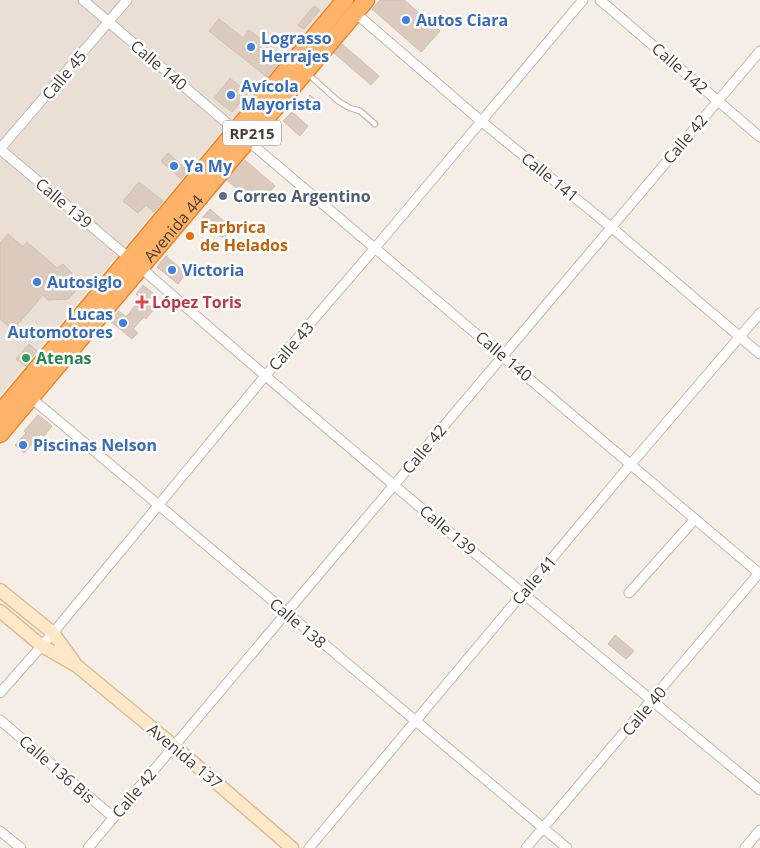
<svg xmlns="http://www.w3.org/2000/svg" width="760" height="848" font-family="'Open Sans',sans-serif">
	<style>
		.residential { fill: #eadfd4 }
		.building { fill: #dbcbbe; stroke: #d3bead }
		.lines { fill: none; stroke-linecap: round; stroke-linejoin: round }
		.lane-casing { stroke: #c5b7ab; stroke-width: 7 }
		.street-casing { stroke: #c5b7ab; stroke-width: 11 }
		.secondary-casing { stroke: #ddbd94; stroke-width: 15 }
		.highway-casing { stroke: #ed8329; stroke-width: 19 }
		.lane { stroke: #fff; stroke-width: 4.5 }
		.street { stroke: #fff; stroke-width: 9 }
		.secondary { stroke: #ffe8c7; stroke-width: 12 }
		.highway { stroke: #ffb368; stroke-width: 16 }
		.shop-dot { fill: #3f7fe0; stroke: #fff; stroke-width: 2 }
		.service-dot { fill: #5c6f8a; stroke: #fff; stroke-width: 2 }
		.food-dot { fill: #e8710a; stroke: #fff; stroke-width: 2 }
		.health-dot { fill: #e0444e; stroke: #fff; stroke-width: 2 }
		.leisure-dot { fill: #2e9e5b; stroke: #fff; stroke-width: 2 }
		.labels { text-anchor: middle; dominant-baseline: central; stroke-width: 5; stroke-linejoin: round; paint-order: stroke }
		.shield { fill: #fff; stroke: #807872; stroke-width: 1 }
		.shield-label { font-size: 15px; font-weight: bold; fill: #493e35 }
		.shop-label { font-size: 16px; font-weight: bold; fill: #366cbe; stroke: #fff; text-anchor: start }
		.street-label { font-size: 16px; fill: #493e35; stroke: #fff }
		.service-label { font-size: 16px; font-weight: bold; fill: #4e5e75; stroke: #fff; text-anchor: start }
		.food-label { font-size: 16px; font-weight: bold; fill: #c56008; stroke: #fff; text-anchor: start }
		.health-label { font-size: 16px; font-weight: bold; fill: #be3a42; stroke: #fff; text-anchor: start }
		.leisure-label { font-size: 16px; font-weight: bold; fill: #27864d; stroke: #fff; text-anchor: start }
	</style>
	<rect width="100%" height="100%" fill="#f5eee7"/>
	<path class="residential" d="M0 0H332L0 395Z"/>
	<path class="building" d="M380 0H404L440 31 421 52 372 9Z
		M314 6 320 10 304 29 298 25Z
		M219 19 243 38 249 30 284 57 267 77 209 31Z
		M342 44 379 76 371 85 334 53Z
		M230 78 248 93 232 112 214 98Z
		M310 95 322 105 316 111 304 102Z
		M292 112 308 126 300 136 283 121Z
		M168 153 188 171 181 179 161 161Z
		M245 160 275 186 266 196 258 189 249 199 227 180Z
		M139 182 163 201 154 212 146 205 138 213 123 201Z
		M210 209 233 229 224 239 201 219Z
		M8 234 23 247 27 242 57 268 63 264 72 273 75 292 68 299 48 300 43 295 13 330 0 319V243Z
		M166 256 186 273 178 284 157 267Z
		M143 285 154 294 146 303 154 309 146 319 144 317 133 329 138 333 132 339 110 321 119 311 126 317 141 298 136 294Z
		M29 344 37 351 25 366 16 359Z
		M38 415 52 426 44 436 41 434 24 453 15 445 26 433 24 431Z
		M615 635 634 651 626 659 608 644Z"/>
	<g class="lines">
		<defs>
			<path id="lane" d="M307 73 338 101 350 108 360 111 375 124"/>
			<path id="street" d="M83 0 235 130
				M600 0 760 137
				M353 11 481 121 611 227 760 354
				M247 140 760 574
				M0 149 127 0
				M0 149 129 258
				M140 267C343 445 552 618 760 790
				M30 397 567 848
				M629 593 695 519
				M0 693 53 633 265 376 375 248 583 0
				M0 720 113 817
				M0 831 21 848
				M88 848 760 51
				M309 848 631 464 760 313
				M526 848 760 572
				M745 848 760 830"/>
			<path id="secondary" d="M0 590 53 633 74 662
				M0 611 42 646 77 666 174 746 292 848"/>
			<g id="highway">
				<path d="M0 413 345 0"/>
				<path id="s1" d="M0 434 366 0"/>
			</g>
		</defs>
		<use href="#lane" class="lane-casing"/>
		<use href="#street" class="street-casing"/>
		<use href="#secondary" class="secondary-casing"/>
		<use href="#highway" class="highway-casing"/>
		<use href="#lane" class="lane"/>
		<use href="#street" class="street"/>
		<use href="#secondary" class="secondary"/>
		<use href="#highway" class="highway"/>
	</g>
	<g class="shop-dot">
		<circle cx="406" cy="20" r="5"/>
		<circle cx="251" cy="47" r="5"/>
		<circle cx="231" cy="95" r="5"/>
		<circle cx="174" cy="166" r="5"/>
		<circle cx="172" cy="270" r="5"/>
		<circle cx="37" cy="282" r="5"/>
		<circle cx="123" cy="323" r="5"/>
		<circle cx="23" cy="445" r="5"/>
	</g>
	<circle class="service-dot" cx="223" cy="196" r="5"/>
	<circle class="food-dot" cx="190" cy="236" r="5"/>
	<path class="health-dot" d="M139.5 294.5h5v5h5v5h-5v5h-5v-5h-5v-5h5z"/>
	<circle class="leisure-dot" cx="26" cy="358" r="5"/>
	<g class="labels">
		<rect class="shield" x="223" y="120.5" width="58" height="25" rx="4"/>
		<g class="shield-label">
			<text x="252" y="133">RP215</text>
		</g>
		<g class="shop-label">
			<text x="416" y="20">Autos Ciara</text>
			<text x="261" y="38">Lograsso<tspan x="261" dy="18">Herrajes</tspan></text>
			<text x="241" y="86">Avícola<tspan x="241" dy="18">Mayorista</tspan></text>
			<text x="184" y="166">Ya My</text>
			<text x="182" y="270">Victoria</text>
			<text x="47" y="282">Autosiglo</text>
			<text x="113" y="314" text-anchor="end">Lucas<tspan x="113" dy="18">Automotores</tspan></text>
			<text x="33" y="445">Piscinas Nelson</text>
		</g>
		<g class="street-label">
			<text transform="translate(159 65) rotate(40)">Calle 140</text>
			<text transform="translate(680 68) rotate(41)">Calle 142</text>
			<text transform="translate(64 75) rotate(-50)">Calle 45</text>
			<text transform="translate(685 139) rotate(-50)">Calle 42</text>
			<text transform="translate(550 177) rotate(39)">Calle 141</text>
			<text transform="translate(64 203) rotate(40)">Calle 139</text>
			<text stroke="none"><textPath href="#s1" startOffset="269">Avenida 44</textPath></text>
			<text transform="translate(291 346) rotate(-49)">Calle 43</text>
			<text transform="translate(504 356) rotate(40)">Calle 140</text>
			<text transform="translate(424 449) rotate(-50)">Calle 42</text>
			<text transform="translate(448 530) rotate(40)">Calle 139</text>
			<text transform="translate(534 580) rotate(-50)">Calle 41</text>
			<text transform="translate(298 623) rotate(40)">Calle 138</text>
			<text transform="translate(644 711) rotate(-50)">Calle 40</text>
			<text transform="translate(185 756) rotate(40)">Avenida 137</text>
			<text transform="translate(57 769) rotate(41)">Calle 136 Bis</text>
			<text transform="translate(134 793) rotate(-50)">Calle 42</text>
		</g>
		<g class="service-label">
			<text x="233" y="196">Correo Argentino</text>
		</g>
		<g class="food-label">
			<text x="200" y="227">Farbrica<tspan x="200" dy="18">de Helados</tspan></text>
		</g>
		<g class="health-label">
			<text x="152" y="302">López Toris</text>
		</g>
		<g class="leisure-label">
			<text x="36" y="358">Atenas</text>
		</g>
	</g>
</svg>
